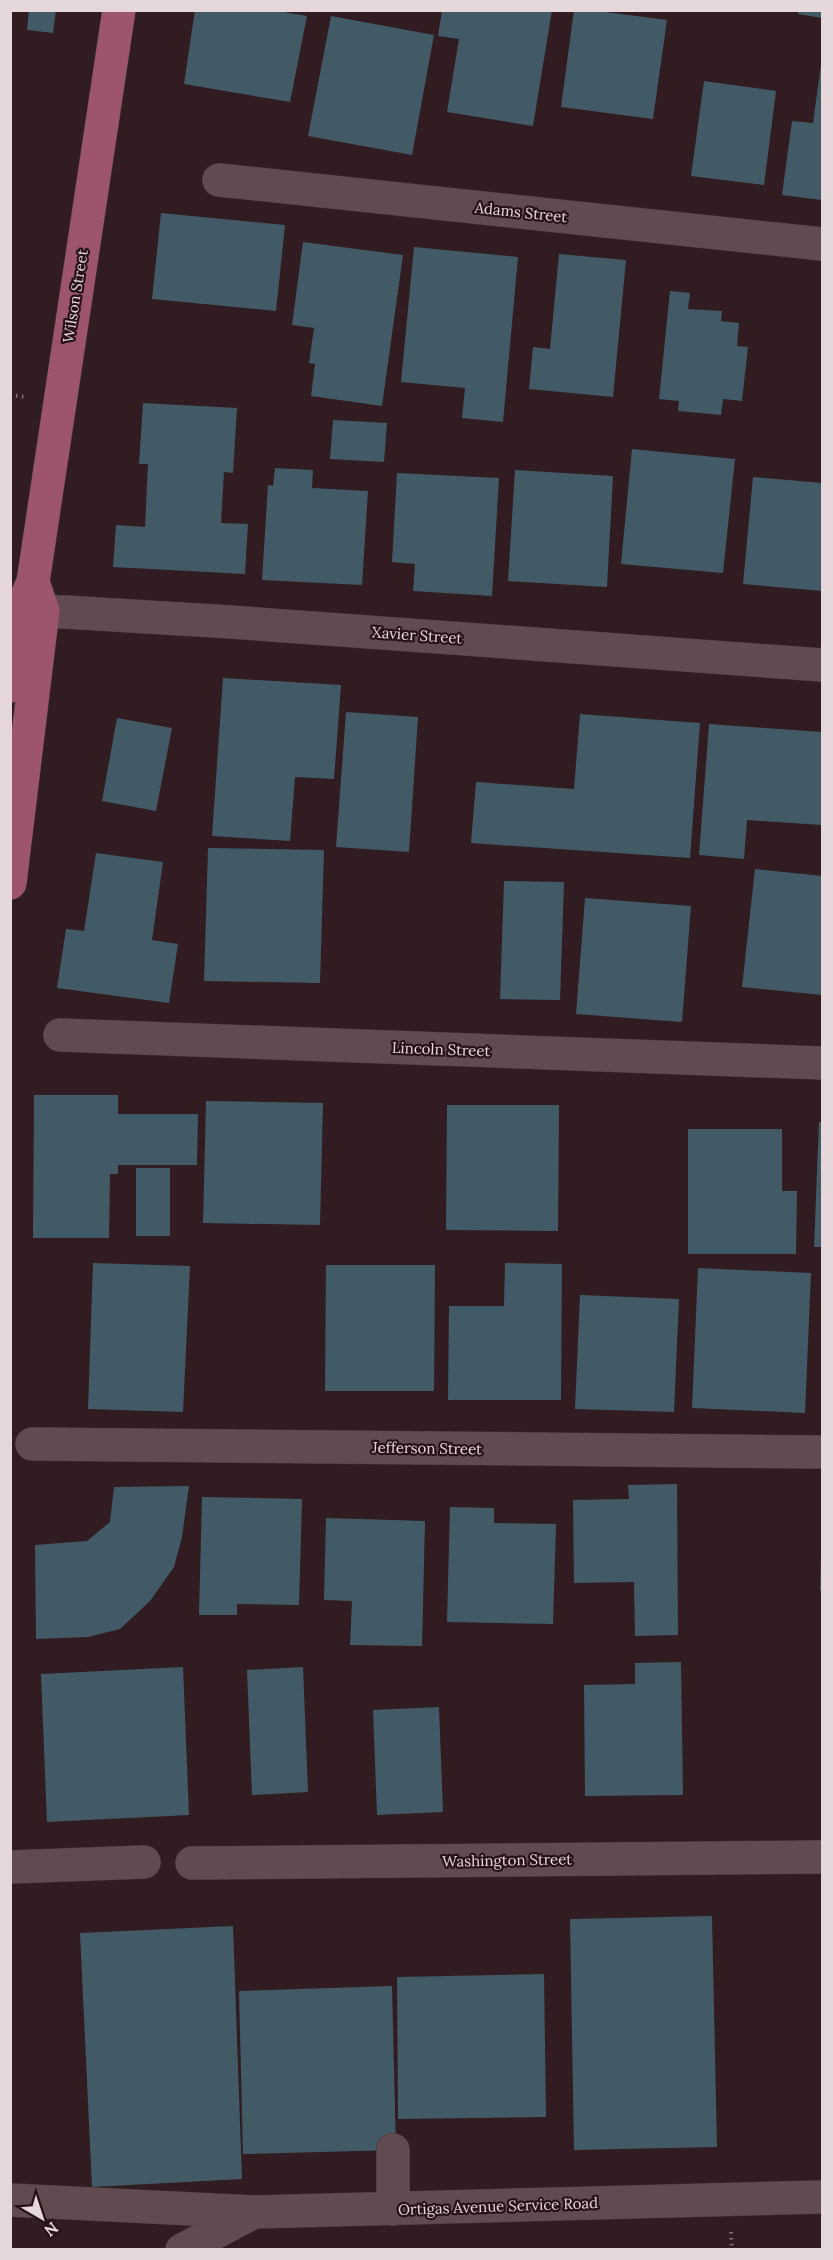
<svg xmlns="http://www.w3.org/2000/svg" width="833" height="2260" font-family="Lora,serif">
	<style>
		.building { fill: #425a66 }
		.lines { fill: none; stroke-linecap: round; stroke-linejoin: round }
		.minor-casing { stroke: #49383e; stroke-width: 34 }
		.major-casing { stroke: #49383e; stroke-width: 34 }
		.path { stroke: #816e73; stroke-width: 4; stroke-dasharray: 1.5 4.5; stroke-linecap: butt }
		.minor { stroke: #624a51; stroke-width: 33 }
		.major { stroke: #9d556e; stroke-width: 33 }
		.labels { text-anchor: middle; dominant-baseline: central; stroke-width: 4.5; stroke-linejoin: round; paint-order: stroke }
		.street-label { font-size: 15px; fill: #e6d7db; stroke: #271219 }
	</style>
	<rect width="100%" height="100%" fill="#311c22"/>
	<path class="building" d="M29 10H56L53 33 27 30Z
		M195 10H272L307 16 290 102 184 84Z
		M442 10H552L533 126 447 112 459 39 438 36Z
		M574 10H590L667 20 653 119 561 107Z
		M799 10H822V18L798 14Z
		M331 16 434 35 412 155 308 136Z
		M821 64 822 200 782 195 792 121 813 123Z
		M704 81 776 91 764 185 691 176Z
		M161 213 285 225 276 311 152 299Z
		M303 242 403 255 382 406 311 396 315 364 309 363 314 328 292 325Z
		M414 247 518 257 503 422 462 418 465 388 401 382Z
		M559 254 626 260 613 397 529 389 533 347 550 349Z
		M670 291 690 293 688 309 722 311 721 321 739 323 737 346 748 347 742 401 723 399 721 415 678 411 679 401 659 399Z
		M143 403 237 408 233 473 224 472 221 523 248 524 245 574 113 567 116 525 145 527 148 464H139Z
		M333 420 387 423 384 462 330 459Z
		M632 449 735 459 723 573 621 564Z
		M275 468 313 470 312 488 368 491 362 585 262 580 268 485 273 486Z
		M515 470 613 476 607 587 508 581Z
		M397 473 499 478 492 596 413 591 415 564 392 562Z
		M753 477 822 483V591L743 584Z
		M223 678 341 685 334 779 295 777 290 841 212 836Z
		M346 712 418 717 409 852 336 847Z
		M580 714 700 723 690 858 471 843 476 782 574 789Z
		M117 718 172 728 156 811 102 801Z
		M709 724 822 732V825L747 820 744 859 699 855Z
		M208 848 324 850 320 983 204 981Z
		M96 853 163 862 152 940 178 944 169 1003 57 988 66 929 84 931Z
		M755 869 822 876V995L742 987Z
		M504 881 564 882 560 1000 500 999Z
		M585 898 691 906 682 1022 576 1014Z
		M34 1095H118V1114H198L197 1165H118V1174H110L109 1238H33Z
		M206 1101 323 1103 320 1225 203 1223Z
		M447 1105H559L558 1231 446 1230Z
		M819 1122H822V1247H814Z
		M688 1129H782V1191H797L796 1254H688Z
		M136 1168H170V1236H136Z
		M93 1263 190 1266 183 1412 88 1409Z
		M505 1263 562 1264 561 1400H448L449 1306H504Z
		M326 1265H435L434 1391H325Z
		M698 1268 811 1273 805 1413 692 1408Z
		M580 1295 679 1299 674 1412 575 1409Z
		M677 1484 678 1635 635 1636 634 1582 574 1583 573 1500 629 1499 628 1485Z
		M189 1486 182 1537 174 1567 150 1601 120 1629 88 1637 36 1639 35 1545 87 1541 110 1522 114 1487Z
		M202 1497 302 1499 299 1605 237 1604V1615H199Z
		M450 1507 494 1508V1523L556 1524 553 1624 447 1622Z
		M326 1518 425 1521 422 1646 350 1645 352 1601 324 1600Z
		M821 1554H822V1591H820Z
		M681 1662 683 1795 585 1796 584 1685 635 1684V1663Z
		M183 1667 189 1815 47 1822 41 1674Z
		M303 1667 308 1792 252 1795 247 1670Z
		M439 1707 443 1812 377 1815 373 1710Z
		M712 1916 717 2147 574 2150 570 1919Z
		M233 1926 242 2179 92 2187 80 1933Z
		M544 1974 546 2117 398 2119 397 1977Z
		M392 1986 396 2150 243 2154 239 1991Z"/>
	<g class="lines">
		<defs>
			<path id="minor" d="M219 180 822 244
				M13 611 65 612 231 622 822 665
				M60 1035 822 1063
				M32 1444 822 1452
				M192 1863 822 1857
				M10 1867 144 1862
				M10 2200 254 2212
				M393 2209V2150
				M182 2250 254 2212 822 2197"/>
			<path id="major" d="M10 686 20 611 33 582 119 10
				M10 883 43 611 33 582"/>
		</defs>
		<use href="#minor" class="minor-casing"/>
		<use href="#major" class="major-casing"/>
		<path class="path" d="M10 395 25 397
			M731 2232 732 2250"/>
		<use href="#minor" class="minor"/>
		<use href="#major" class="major"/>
	</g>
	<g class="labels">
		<g class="street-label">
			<text transform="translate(521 212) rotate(6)">Adams Street</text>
			<text transform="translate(75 296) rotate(-81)">Wilson Street</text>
			<text transform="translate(417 635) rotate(4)">Xavier Street</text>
			<text transform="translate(441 1049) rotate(2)">Lincoln Street</text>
			<text transform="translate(427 1448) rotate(1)">Jefferson Street</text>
			<text transform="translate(507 1860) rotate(-1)">Washington Street</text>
			<text transform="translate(498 2206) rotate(-2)">Ortigas Avenue Service Road</text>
		</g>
	</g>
	<rect width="833" height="2260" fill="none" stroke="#e6d7db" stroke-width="24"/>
	<g transform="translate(42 2218) rotate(141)" stroke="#271219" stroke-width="4.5" paint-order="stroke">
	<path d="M0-4.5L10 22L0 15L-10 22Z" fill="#e6d7db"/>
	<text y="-9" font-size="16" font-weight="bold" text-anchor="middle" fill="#e6d7db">N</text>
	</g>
</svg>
